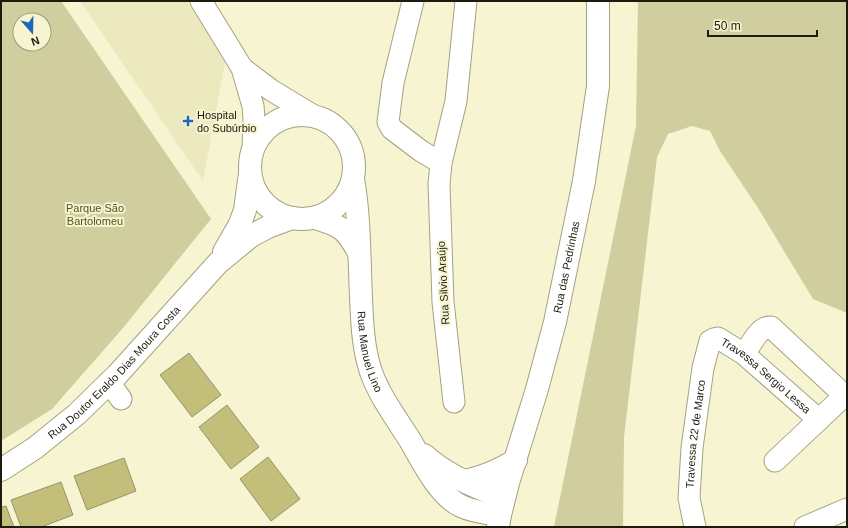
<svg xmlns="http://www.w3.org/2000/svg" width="848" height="528" font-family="Arial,sans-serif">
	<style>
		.built { fill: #ece9be }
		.green { fill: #d0cd9e; fill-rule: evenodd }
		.building { fill: #c3be7a; stroke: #969372 }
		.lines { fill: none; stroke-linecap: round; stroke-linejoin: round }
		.minor-casing { stroke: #a4a281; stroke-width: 23 }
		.major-casing { stroke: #a4a281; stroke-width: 24 }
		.minor { stroke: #fff; stroke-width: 21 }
		.major { stroke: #fff; stroke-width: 22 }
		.poi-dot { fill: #1d68b8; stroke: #f6f4d1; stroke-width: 1.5 }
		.labels { text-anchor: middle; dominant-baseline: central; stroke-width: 4; stroke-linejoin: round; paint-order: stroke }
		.poi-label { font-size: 11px; fill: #1c1b0e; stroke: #f6f4d1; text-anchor: start }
		.park-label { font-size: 11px; fill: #575320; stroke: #f6f4d1 }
		.street-label { font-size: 11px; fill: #1c1b0e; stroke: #f6f4d1 }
	</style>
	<rect width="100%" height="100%" fill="#f6f4d1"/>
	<path class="built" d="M80 1H187L225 62 203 181Z"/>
	<path class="green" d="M1 1H61L211 219 123 328 52 409 1 441ZM20 20H44V44H20Z
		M638 1H847V313L813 299 758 208 720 151 710 131 692 126 668 134 657 157 624 437 623 527H554L636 126Z"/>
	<path class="building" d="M189 353 221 395 192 417 160 375Z
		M227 405 259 447 231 469 199 427Z
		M268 457 300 499 271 521 240 479Z
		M124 458 136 491 87 510 74 476Z
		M61 482 73 515 41 527H21L11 500Z
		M6 506 14 527H1V507Z"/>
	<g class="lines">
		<defs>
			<g id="minor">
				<path d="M201 1 242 68 253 106 254 119 253 150"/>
				<path d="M413 1 393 83 388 122 392 129 421 151 441 163"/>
				<path d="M242 68 271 90 314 116"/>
				<path d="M744 354C751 345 759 326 771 327L843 394V397L775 461"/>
				<path d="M109 382 121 399"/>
				<path d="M454 402 443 302 439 184 441 163 456 101 466 1"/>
				<path id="s1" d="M695 527 689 498 692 448 703 368 710 341 714 339 718 338 744 354 819 420"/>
				<path d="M805 527 847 509"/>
			</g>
			<g id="major">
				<circle cx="302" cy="167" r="52"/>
				<path id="s2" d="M353 179C360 218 359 257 361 297 362 322 363 348 371 372 380 397 396 418 410 440 422 461 439 496 461 506 473 512 487 513 500 515"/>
				<path d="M315 218C342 226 346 229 359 253"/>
				<path d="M224 252 240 224 245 210 250 173"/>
				<path d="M424 455C446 475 476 488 504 497"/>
				<path id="s3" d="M1 470 35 448 77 414 117 375 218 263 251 236 268 227 292 218"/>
				<path d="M465 481C484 477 500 470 516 460"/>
				<path id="s4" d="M498 527 500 515 508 483 537 389 555 322 584 181 598 86V1"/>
			</g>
		</defs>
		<use href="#minor" class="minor-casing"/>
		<use href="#major" class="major-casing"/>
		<use href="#minor" class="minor"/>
		<use href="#major" class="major"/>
	</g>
	<path class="poi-dot" d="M186 115h4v4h4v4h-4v4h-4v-4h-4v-4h4z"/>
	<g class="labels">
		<g class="poi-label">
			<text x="197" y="115">Hospital<tspan x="197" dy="13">do Subúrbio</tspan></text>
		</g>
		<g class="park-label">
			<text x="95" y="208">Parque São<tspan x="95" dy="13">Bartolomeu</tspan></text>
		</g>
		<g class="street-label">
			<text stroke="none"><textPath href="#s4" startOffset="269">Rua das Pedrinhas</textPath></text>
			<text transform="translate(443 283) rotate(-93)">Rua Silvio Araújo</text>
			<text stroke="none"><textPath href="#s2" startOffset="174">Rua Manuel Lino</textPath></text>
			<text stroke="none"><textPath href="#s3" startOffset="150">Rua Doutor Eraldo Dias Moura Costa</textPath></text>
			<text stroke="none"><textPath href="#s1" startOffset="258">Travessa Sergio Lessa</textPath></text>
			<text stroke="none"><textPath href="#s1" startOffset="94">Travessa 22 de Marco</textPath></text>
		</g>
	</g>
	<rect width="848" height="528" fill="none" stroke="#1c1b0e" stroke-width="4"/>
	<g transform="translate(32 32) rotate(160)"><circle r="19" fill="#f6f4d1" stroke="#9f9d83"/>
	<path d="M0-3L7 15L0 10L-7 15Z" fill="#1d68b8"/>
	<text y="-6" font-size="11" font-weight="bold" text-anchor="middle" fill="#1c1b0e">N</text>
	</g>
	<path d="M708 30v6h109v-6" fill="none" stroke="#1c1b0e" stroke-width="2"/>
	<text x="714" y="30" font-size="12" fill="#1c1b0e" stroke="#f6f4d1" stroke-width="3" paint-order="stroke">50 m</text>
</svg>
